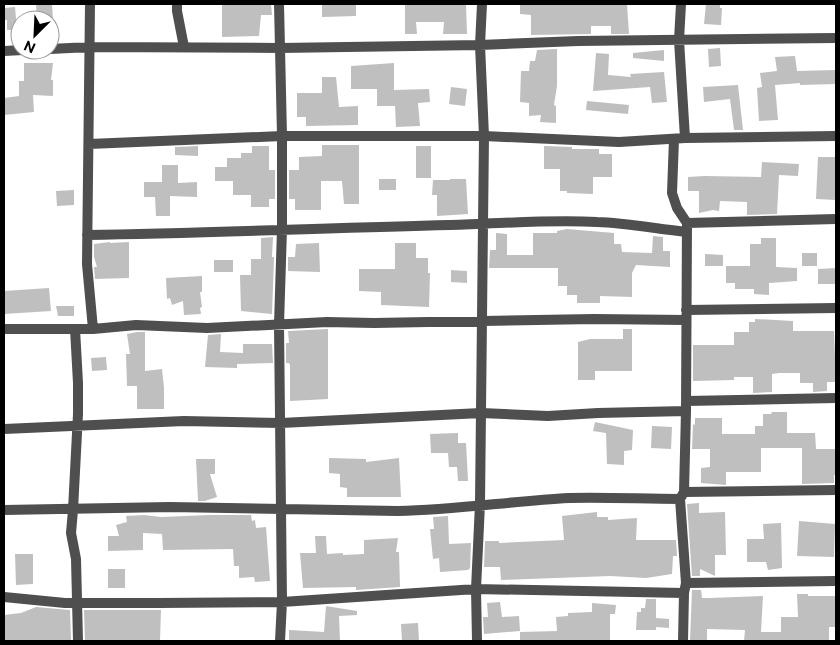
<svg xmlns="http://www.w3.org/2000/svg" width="840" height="645" font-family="'Public Sans',sans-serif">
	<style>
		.building { fill: #bfbfbf }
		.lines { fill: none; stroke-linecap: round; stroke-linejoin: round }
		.minor { stroke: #4f4f4f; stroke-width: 10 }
	</style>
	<rect width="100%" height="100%" fill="#fff"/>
	<path class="building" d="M36 4H52L53 20H37Z
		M222 4H271L272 15H261L259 36 222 37Z
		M322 4H356V16L322 17Z
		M405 4H466L467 34H443L444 22H416L417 34H405Z
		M520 4H627L629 34H611V26H591V34L531 35V15L520 14Z
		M706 4H720V8H722L721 25 704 24Z
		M15 7 17 30H7V20H4V8Z
		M720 48 721 66 709 67 708 49Z
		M557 49V86L554 105 556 106V123L540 122 541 115 529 116V103L520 102 521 71H529L530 61H535L537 50Z
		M664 50V61L633 58V53Z
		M596 53 609 54 608 75 631 77 630 74 664 72 667 102 652 103 650 87 593 91Z
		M795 56 797 71 836 70V84L800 85V83L775 85 778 120 759 121 757 88 762 87 760 73 777 71 775 57Z
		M24 63H53L51 80H53V96L33 95 34 112 4 115V98L19 96V81H24Z
		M394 63V90L429 89 430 102 418 103 420 126 396 127 395 106H377V89H351V66Z
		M322 77H336L339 107 358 106V125L306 126V117H297V93H322Z
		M738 85 743 130H734L730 99 704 102 703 87Z
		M451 87 467 89 465 106 449 104Z
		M587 101 629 105 628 114 586 110Z
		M322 145H359V204H344L342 181H321V210H295V199H289V170H299V157L322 156Z
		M198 146V156L175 155V147Z
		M252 146H269V170H275V199H269V207H251V195H233V181H215V167H227V158H241V153H252Z
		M416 146H431V178H416Z
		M544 146 572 147V149H599V154H612V177H593V194L567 193V191H560V169H544Z
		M818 157H835L836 200 816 199Z
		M762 162 799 164 798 176 779 175 777 214 747 215V202L720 201 719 211 713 210 699 213V191H688V177L705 176 761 177Z
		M162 165H178V183L197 182V197L170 196V216H156L155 197H144V182H162Z
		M379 179H396V190H379Z
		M450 179H466L468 214 437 216V195H432L433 180H450Z
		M74 190V205L57 206 56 191Z
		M567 229 614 233V244H621L622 252 652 253 653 236 663 237V251H670V267L636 265 632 273V297L600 296V303H577V295H567V286H558V268H489L490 250H496V233L507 234V255H533V233H557V231Z
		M273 237 272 257H274L272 314 241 311 240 275H251V259H261V238Z
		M761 238H776V267L797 268V281L769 283V295L754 294V289H735V283H726V266H750V244H761Z
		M110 242V243L129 242V278L95 279 94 267H97L94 257V244Z
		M319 243 320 272 288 271V257H295L296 244Z
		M395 243H416V258H428V273H430L429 307 381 305V292L359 291V269H395Z
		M802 253H817V266H802Z
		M705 254 723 255V266H705Z
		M214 260H233V272H214Z
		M836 268V284H818V269Z
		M451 270 467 271V283L451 282Z
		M202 276V292H200L202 307 200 308 201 314 184 315 183 301 172 305 170 298 167 299 166 278Z
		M49 288 51 311 4 314V291Z
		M56 306H74V316H58Z
		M755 319 793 321V331H834L836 382H827V391L813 392V383H800V373H779L772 374V392L753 393V377H734V380L693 381V345H734V332H749V322H755Z
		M328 329V399L290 401V365L289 363H286V343H289L288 331Z
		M623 329H632V371H595V380H578V342L590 339H623Z
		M137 332H145V371L162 369 164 388V409H137V386H127L126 354H130L127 334Z
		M221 334 220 352 243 353V344H272L273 363 237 364V368L205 367 208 335Z
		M106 357 107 370 92 371 91 358Z
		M771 412H787V433H815L816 449H835L836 475H834V483L802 484V448H761V472H726V485L701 483V468L710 467V449H692L693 424 695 425V418H722V434H755V426H763V414H772Z
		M595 422 633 430 632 450 624 451V465L607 464 606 433 593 431Z
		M652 426 672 427 671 449 651 448Z
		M458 433V443H466L468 481H458L457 467H449L448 453H431L430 434Z
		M329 458 366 459V462L399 458 401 497H347V488L340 487V474L329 473Z
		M196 459H215V474H210L217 497 205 501H198Z
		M699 503V513L725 512 726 555H715V576L700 569V576H692L687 504Z
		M597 512V517H608V520L637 518 636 540H676L677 556H673L672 574 646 578 610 576 501 580 500 567H484L485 541H499V543L564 540 562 516Z
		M144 515 161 517 209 515H251L252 521 255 520 256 528 266 527 270 581 255 582 254 577 239 578V566H234L233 549 163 550 162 534 143 533V550L108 551V536H119L116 525 127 522 126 516Z
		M448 516 449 544 471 543 470 568 468 570 440 572 439 558 433 559 430 529H434L433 517Z
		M799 521 835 524 834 557 797 556Z
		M781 523 782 568 768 570 766 562H747V539H764L763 524Z
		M315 536H326L327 554 343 553V555L364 554V540L398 538 396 552H399L400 587 356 590V587L303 588 300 553H316Z
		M15 554H33V584L16 585Z
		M108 569H125V588H108Z
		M692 590H701L702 598H710L763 596 761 632H781V617H798L797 594H808V596H835V627H829V641H744L745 630 707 629V641H690Z
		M646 599H656V618L669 619V628L656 627V630H636L637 612H641V608H645Z
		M500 602 502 617 519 616 520 631 484 634 483 617H488L487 603Z
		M592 603 616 605 615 614H610V641H520V632L557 631 556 617 568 616V613L592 612Z
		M326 606 357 611V615L339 616 340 641H289V630L324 632Z
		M36 607 70 610 71 641H4V615L21 613Z
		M84 610H161L160 641H85Z
		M418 623 419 641H402L401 624Z"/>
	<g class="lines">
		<path class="minor" d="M90 4 87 264 93 329
			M177 4V11L184 47
			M279 4 282 136V229L279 325 282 602 280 641
			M681 4 679 40 685 138
			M50 49 90 47 280 48 480 45 578 41 836 38
			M4 51 23 50
			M674 139 672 193 677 208 687 223 686 411 684 492 680 499 686 583 684 593 683 641
			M89 144 282 136H484L619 142 685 138 836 136
			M687 223 836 219
			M87 235C208 233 329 228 450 225 499 224 548 219 597 222 627 223 657 229 687 232
			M686 310 836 308
			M4 329H93L136 325 207 328 327 322 374 323 594 319 686 320
			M75 329 78 383V414L73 510 71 533 76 559 78 641
			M686 401 836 398
			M4 429 184 421 281 423 481 413 548 416 598 413 686 411
			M684 492 836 490
			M4 510 170 507 398 511C455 510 512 501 569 498 606 497 643 499 680 499
			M686 583 836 581
			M4 597 65 603H159L282 602 476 589 684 593
			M477 641 476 589 480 504 483 224 484 136 480 45 482 4"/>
	</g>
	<rect width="840" height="645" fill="none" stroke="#000000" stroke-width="10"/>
	<g transform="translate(35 35) rotate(204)"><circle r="24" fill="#ffffff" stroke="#999999"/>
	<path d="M0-4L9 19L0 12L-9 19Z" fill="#000000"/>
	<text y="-8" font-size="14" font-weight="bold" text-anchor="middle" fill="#000000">N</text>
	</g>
</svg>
